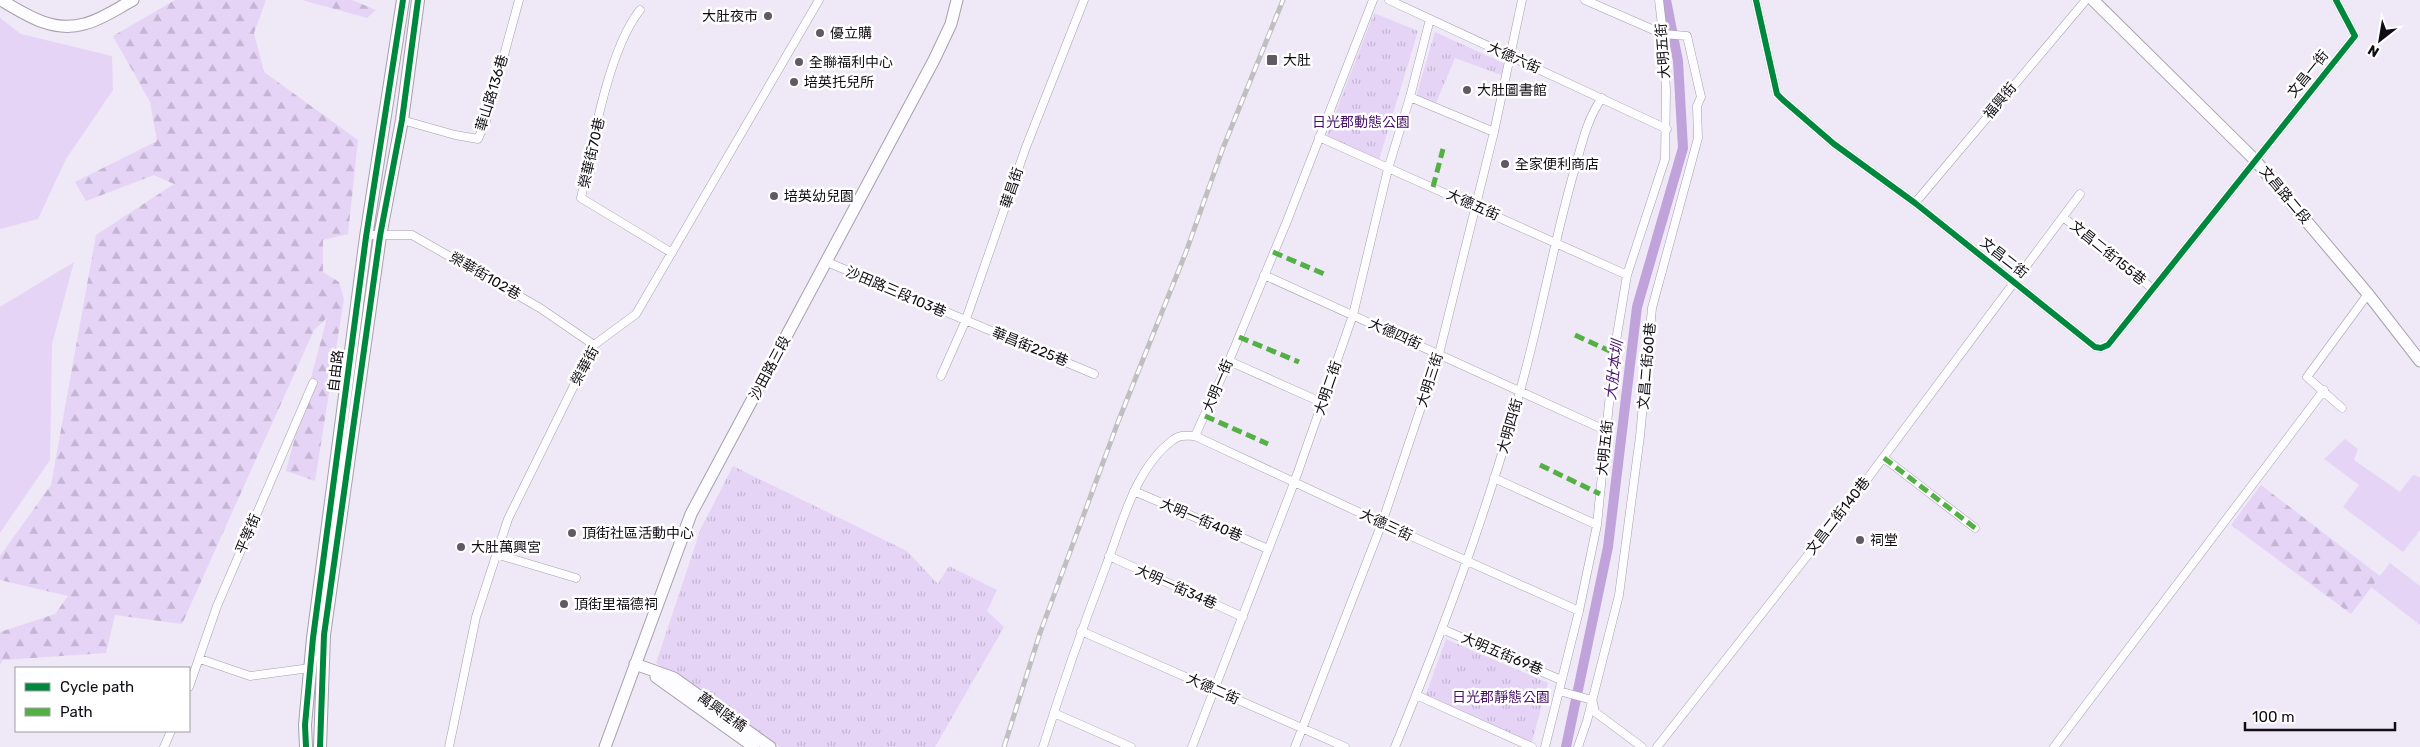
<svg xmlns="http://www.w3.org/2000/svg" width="2420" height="747" font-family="Rubik,'Noto Sans TC',sans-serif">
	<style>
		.green { fill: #e6d4f7 }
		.forest { fill: url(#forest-firs) }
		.park { fill: url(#park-tufts) }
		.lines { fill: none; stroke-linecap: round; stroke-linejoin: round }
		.canal { stroke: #c1a3db; stroke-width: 10 }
		.street-casing { stroke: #a6a0ac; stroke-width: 9 }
		.secondary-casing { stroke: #a6a0ac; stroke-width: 13 }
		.primary-casing { stroke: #a6a0ac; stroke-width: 14 }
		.street { stroke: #fdfcfe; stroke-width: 8 }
		.secondary { stroke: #fdfcfe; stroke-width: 11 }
		.primary { stroke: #fdfcfe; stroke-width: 12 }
		.rail-casing { stroke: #bfbec0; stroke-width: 5 }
		.rail { stroke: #fff; stroke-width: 3; stroke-dasharray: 9; stroke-linecap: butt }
		.quiet { stroke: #54b044; stroke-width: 5; stroke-dasharray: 10 5; stroke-linecap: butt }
		.cycleway-casing { stroke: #fff; stroke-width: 9 }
		.cycleway { stroke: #00873e; stroke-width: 6 }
		.poi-dot { fill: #5e5963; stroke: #fff; stroke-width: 2 }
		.labels { text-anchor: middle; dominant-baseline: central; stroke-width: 5; stroke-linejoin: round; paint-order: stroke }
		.poi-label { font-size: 14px; fill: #100c14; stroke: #fff; text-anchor: start }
		.street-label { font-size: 14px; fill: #100c14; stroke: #fff }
		.park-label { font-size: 14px; fill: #460f68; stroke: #fff }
		.water-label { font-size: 15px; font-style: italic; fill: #4e1970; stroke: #fff }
	</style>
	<defs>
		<pattern id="forest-firs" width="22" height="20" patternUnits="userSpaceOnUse" patternTransform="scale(1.25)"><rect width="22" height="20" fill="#e6d4f7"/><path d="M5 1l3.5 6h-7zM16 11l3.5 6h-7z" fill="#c4b5d3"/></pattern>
		<pattern id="park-tufts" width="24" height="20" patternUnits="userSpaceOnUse" patternTransform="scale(1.25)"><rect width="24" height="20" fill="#e6d4f7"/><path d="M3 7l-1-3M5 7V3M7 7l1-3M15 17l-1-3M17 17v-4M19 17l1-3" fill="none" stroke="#c4b5d3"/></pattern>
	</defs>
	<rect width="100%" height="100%" fill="#efe8f6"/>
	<path class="green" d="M0 18 21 34 112 56 113 90 66 159 38 219 0 229Z
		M74 262 52 344 50 460 0 533V307Z
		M2345 439 2358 449 2354 460 2400 492 2413 475 2420 477V530L2403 552 2343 507 2359 485 2324 459Z
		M2390 563 2420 586V625L2371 587Z"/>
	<path class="forest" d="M175 0H266L254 33 264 72 358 140 348 234 323 240V272L339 282 344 299 315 481 286 471 327 318 314 330 182 624 115 615 106 653 3 660 0 665V632L55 614 68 596 0 580V556L51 485 96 235 174 184 154 175 86 201 75 182 157 141 150 102 113 36Z
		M302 0H352L376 10 367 18Z
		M2261 485 2380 576 2351 614 2231 525Z"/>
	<path class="park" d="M1374 13 1418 31 1379 160 1326 137Z
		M1435 32 1508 65 1504 76 1455 58 1436 103 1416 97Z
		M733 466 907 551 938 584 949 566 997 590 987 611 1004 627 935 747H780L656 663 701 528Z
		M1446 639 1548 683 1531 745 1425 697Z"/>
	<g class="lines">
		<path class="canal" d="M1566 747 1608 547 1637 307 1683 148 1678 61 1666 0"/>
		<defs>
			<path id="street" d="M1389 0 1667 129
				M1756 0 1777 94 1783 100 1834 144 1915 203 2095 347 2101 348 2108 345 2355 36 2336 0
				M640 10C608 50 592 146 581 198L672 253
				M1410 97 1494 132
				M402 120 455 135 478 139 486 121 519 0
				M1319 137 1627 275
				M1915 203 2086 0
				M2063 217 2153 289
				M366 235H412L540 308 594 345
				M827 262 1094 374
				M1264 275 1607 431
				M1229 361 1323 403
				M941 376 965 322 1026 147 1084 0
				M2342 408 2307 377 2368 294
				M1195 436 1229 361 1287 221 1373 0
				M1884 458 1975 528
				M1494 478 1597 525
				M1134 491 1268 549
				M496 554 576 578
				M1109 556 1243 617
				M1442 629 1561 680
				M1081 631 1345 747
				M200 659 250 676 310 668
				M189 687 217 606 313 383
				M1559 691 1592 700
				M1416 695 1532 747
				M1593 703 1595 712 1642 747
				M1054 713 1131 747
				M164 747 171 731
				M449 747 476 617 508 519 594 345 636 314 819 0
				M1043 747C1062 686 1083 626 1106 566 1122 524 1135 468 1173 440 1180 434 1187 436 1195 436L1382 523 1579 611
				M1192 747 1294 483 1353 315 1388 169 1410 97 1430 19
				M1295 747 1382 523 1439 354 1494 132 1522 0
				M1395 747C1443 630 1487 513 1520 391 1540 320 1553 246 1573 175 1581 148 1586 120 1602 98
				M1545 747 1579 611 1597 525 1614 353 1627 275 1665 159 1666 91 1663 34 1659 0
				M1578 747 1587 721 1619 595 1640 436 1652 308 1698 138 1697 106 1701 97 1687 36 1663 34 1585 0
				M1657 747 1859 490 2080 194
				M2054 747 2324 390"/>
			<path id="secondary" d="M1 0C26 15 53 33 84 24 101 20 118 8 133 0
				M2093 0 2254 159 2368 294 2420 361
				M635 664 674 678 770 747
				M656 677 754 747
				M605 747 691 514 934 60 951 24 957 0"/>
			<path id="primary" d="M306 747 305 725 313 638 366 237 403 0
				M320 747 324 635 380 236 402 120 418 0"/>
		</defs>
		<use href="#street" class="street-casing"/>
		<use href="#secondary" class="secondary-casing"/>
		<use href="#primary" class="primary-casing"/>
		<use href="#street" class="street"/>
		<use href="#secondary" class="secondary"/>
		<use href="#primary" class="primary"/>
		<defs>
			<path id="rail" d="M1004 747 1040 633 1118 422 1186 252 1223 148 1283 0"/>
		</defs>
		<use href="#rail" class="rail-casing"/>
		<use href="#rail" class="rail"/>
		<path class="quiet" d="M1433 187 1443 149
			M1273 252 1324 274
			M1575 335 1614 353
			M1239 337 1299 362
			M1205 416 1268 444
			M1884 458 1975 528
			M1540 465 1600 494"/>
		<defs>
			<path id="cycleway" d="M1756 0 1777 94 1783 100 1834 144 1915 203 2095 347 2101 348 2108 345 2355 36 2336 0
				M306 747 305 725 313 638 366 237 403 0
				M320 747 324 635 380 236 402 120 418 0"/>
		</defs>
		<use href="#cycleway" class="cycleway-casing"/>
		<use href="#cycleway" class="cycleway"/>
	</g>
	<g class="poi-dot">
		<circle cx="768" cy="16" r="5"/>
		<circle cx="820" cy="33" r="5"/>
		<rect x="1266" y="54" width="12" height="12" rx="2.5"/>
		<circle cx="799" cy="62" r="5"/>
		<circle cx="794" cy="82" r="5"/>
		<circle cx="1467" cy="90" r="5"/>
		<circle cx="1505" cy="164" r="5"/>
		<circle cx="774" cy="196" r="5"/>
		<circle cx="572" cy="533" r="5"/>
		<circle cx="1860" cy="540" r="5"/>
		<circle cx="461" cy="547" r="5"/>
		<circle cx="564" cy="604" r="5"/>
	</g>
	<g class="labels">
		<g class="poi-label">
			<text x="758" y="16" text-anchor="end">大肚夜市</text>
			<text x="830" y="33">優立購</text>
			<text x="1283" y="60">大肚</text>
			<text x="809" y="62">全聯福利中心</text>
			<text x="804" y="82">培英托兒所</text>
			<text x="1477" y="90">大肚圖書館</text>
			<text x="1515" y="164">全家便利商店</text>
			<text x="784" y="196">培英幼兒園</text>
			<text x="582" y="533">頂街社區活動中心</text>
			<text x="1870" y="540">祠堂</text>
			<text x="471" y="547">大肚萬興宮</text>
			<text x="574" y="604">頂街里福德祠</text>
		</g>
		<g class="street-label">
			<text transform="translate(1663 51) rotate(-94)">大明五街</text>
			<text transform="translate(1514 58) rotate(24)">大德六街</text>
			<text transform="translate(2308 74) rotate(-51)">文昌一街</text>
			<text transform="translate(492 93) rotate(-73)">華山路136巷</text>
			<text transform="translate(2000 101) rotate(-50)">福興街</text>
			<text transform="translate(592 153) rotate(-77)">榮華街70巷</text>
			<text transform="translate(1012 188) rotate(-71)">華昌街</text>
			<text transform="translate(2285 195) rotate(50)">文昌路二段</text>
			<text transform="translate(1473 205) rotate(24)">大德五街</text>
			<text transform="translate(2108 253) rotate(39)">文昌二街155巷</text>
			<text transform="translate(2004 258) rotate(38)">文昌二街</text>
			<text transform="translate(485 276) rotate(30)">榮華街102巷</text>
			<text transform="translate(896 292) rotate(23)">沙田路三段103巷</text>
			<text transform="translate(1395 334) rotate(24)">大德四街</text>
			<text transform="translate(1030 347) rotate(22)">華昌街225巷</text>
			<text transform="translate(585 366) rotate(-61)">榮華街</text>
			<text transform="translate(1647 366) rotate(-85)">文昌二街60巷</text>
			<text transform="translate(770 368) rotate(-62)">沙田路三段</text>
			<text transform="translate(336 371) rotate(-83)">自由路</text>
			<text transform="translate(1430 380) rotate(-72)">大明三街</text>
			<text transform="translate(1218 386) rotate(-67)">大明一街</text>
			<text transform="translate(1328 388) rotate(-71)">大明二街</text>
			<text transform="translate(1510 426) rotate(-74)">大明四街</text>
			<text transform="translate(1605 448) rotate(-84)">大明五街</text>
			<text transform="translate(1838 516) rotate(-52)">文昌二街140巷</text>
			<text transform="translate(1201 520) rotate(23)">大明一街40巷</text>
			<text transform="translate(1386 525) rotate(25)">大德三街</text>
			<text transform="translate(248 534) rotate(-67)">平等街</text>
			<text transform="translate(1176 587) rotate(24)">大明一街34巷</text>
			<text transform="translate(1502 654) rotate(23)">大明五街69巷</text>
			<text transform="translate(1213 689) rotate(24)">大德二街</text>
			<text transform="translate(722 712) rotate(36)">萬興陸橋</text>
		</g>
		<g class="park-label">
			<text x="1361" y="122">日光郡動態公園</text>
			<text x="1501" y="697">日光郡靜態公園</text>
		</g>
		<g class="water-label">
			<text transform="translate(1614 370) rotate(-83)">大肚本圳</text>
		</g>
	</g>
	<rect x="15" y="667" width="175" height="65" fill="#ffffff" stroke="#9f9ea1"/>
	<rect x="25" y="683" width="25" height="8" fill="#00873e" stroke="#9f9ea1"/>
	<text x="60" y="692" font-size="15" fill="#100c14">Cycle path</text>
	<rect x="25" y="708" width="25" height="8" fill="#54b044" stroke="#9f9ea1"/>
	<text x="60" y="717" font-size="15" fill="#100c14">Path</text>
	<g transform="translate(2380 40) rotate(211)" stroke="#ffffff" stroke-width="4" paint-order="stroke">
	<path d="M0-4L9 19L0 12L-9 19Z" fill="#100c14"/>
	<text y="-8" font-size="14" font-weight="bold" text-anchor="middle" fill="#100c14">N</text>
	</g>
	<path d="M2245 722v8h150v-8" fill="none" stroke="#100c14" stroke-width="2.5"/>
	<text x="2252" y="722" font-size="15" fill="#100c14" stroke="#ffffff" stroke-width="4" paint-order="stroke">100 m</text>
</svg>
